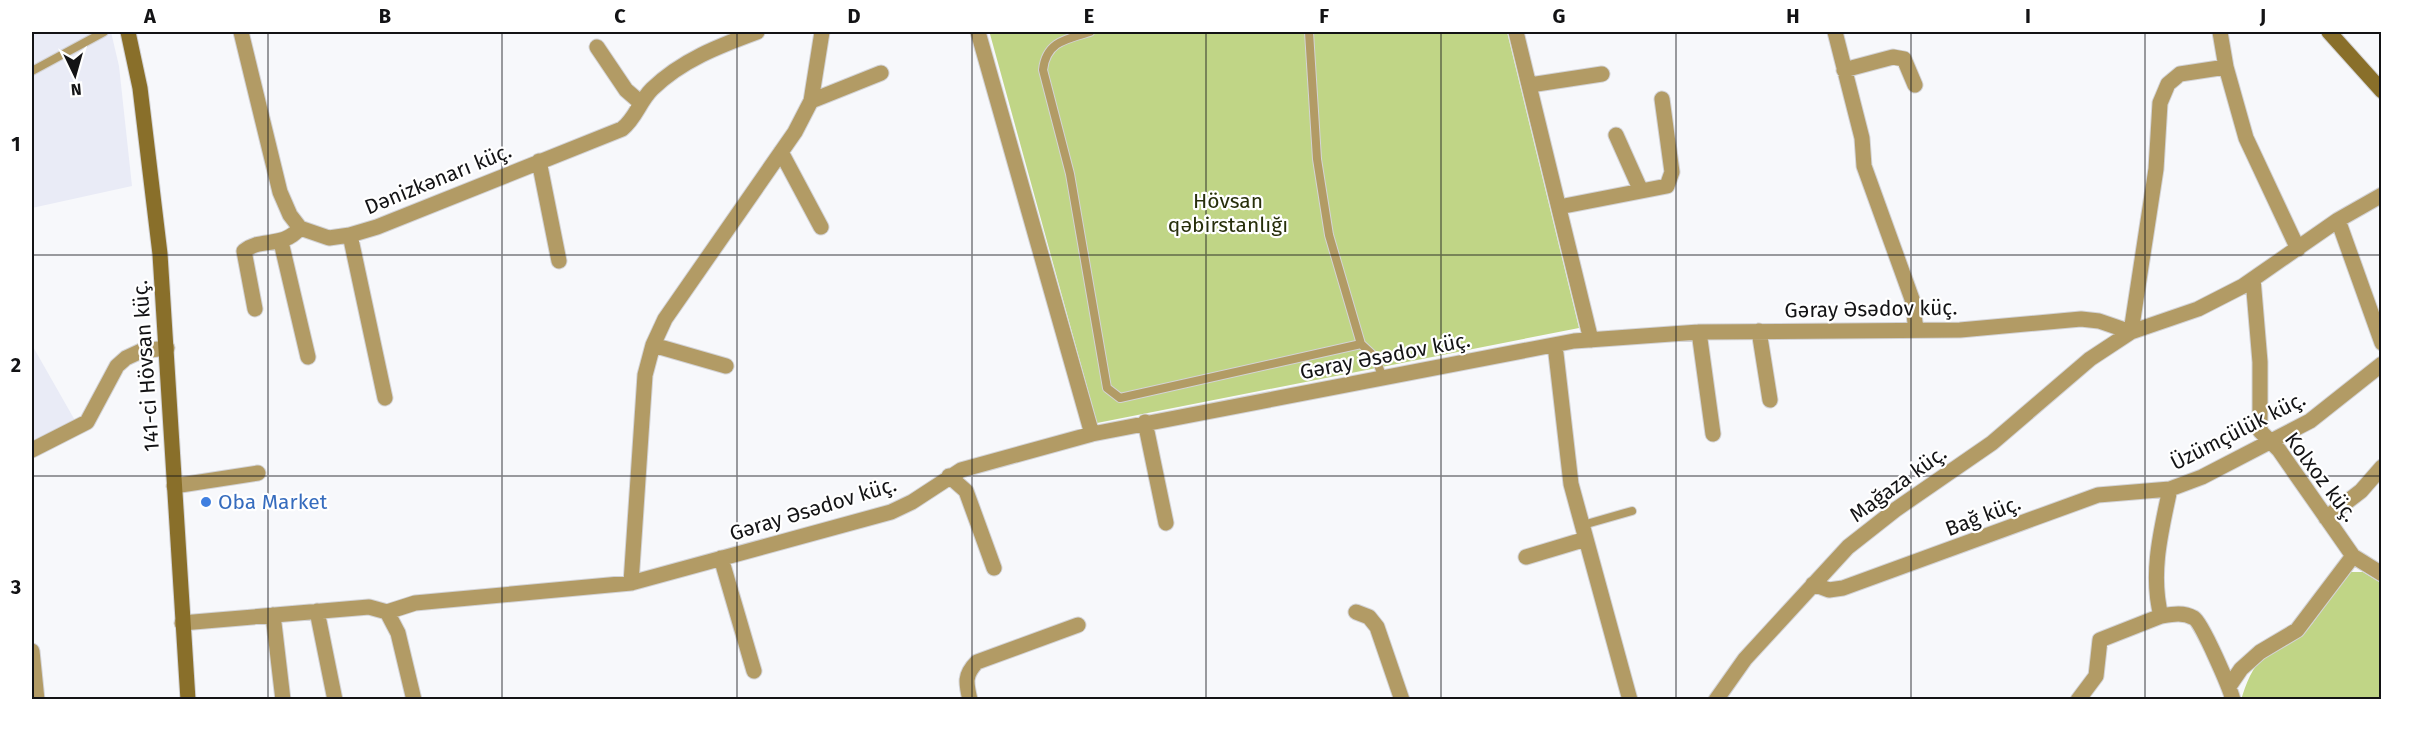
<svg xmlns="http://www.w3.org/2000/svg" width="2413" height="731" font-family="'Fira Sans',sans-serif">
	<style>
		.built { fill: #e9ebf6 }
		.green { fill: #c0d586 }
		.lines { fill: none; stroke-linecap: round; stroke-linejoin: round }
		.lane-casing { stroke: #d3d3d6; stroke-width: 10 }
		.street-casing { stroke: #d3d3d6; stroke-width: 17 }
		.secondary-casing { stroke: #d3d3d6; stroke-width: 17 }
		.lane { stroke: #b29b65; stroke-width: 8 }
		.street { stroke: #b29b65; stroke-width: 15 }
		.secondary { stroke: #896f2a; stroke-width: 15 }
		.grid { fill: none; stroke: #131315; stroke-width: 1.5; stroke-opacity: 0.55 }
		.shop-dot { fill: #3f7fe0; stroke: #fff; stroke-width: 2 }
		.labels { text-anchor: middle; dominant-baseline: central; stroke-width: 4.5; stroke-linejoin: round; paint-order: stroke }
		.street-label { font-size: 21px; fill: #131315; stroke: #fff }
		.park-label { font-size: 21px; fill: #272f0b; stroke: #fff }
		.shop-label { font-size: 21px; fill: #366cbe; stroke: #fff; text-anchor: start }
		.neatline { fill: none; stroke: #131315; stroke-width: 2 }
		.grid-label { font-size: 20px; text-anchor: middle; font-weight: bold; fill: #131315 }
	</style>
	<rect width="100%" height="100%" fill="#f7f8fb"/>
	<path class="built" d="M32 32H111L119 66 132 186 32 208Z
		M32 345 77 424 32 440Z"/>
	<path class="green" d="M999 32H1507L1579 328 1097 423 990 34Z
		M2350 572H2363L2381 583V699L2241 700C2246 684 2252 666 2266 656 2282 645 2299 640 2312 624 2325 607 2333 585 2350 572Z"/>
	<g class="lines">
		<defs>
			<path id="lane" d="M1090 32C1066 39 1046 42 1043 70L1070 174 1107 388 1120 398 1361 344
				M1309 32 1317 159 1329 235 1361 344 1375 357 1383 378
				M32 71 104 32
				M1583 525 1632 511"/>
			<path id="street" d="M241 32 280 192 290 215 300 228 329 238 350 235 377 227 622 129C636 118 639 102 652 89 682 60 719 46 757 32
				M978 32 1092 434
				M1516 32 1591 340
				M1835 32 1862 138 1864 166 1912 299 1916 330
				M2220 32 2226 67 2246 138 2298 249
				M597 47 626 90 641 103
				M1844 70 1893 57 1904 59 1915 85
				M1530 85 1602 74
				M811 101 881 73
				M1616 135 1641 191
				M781 152 821 227
				M539 161 559 261
				M1559 207 1667 186 1672 172 1662 99
				M2338 220 2382 343
				M350 235 385 398
				M281 242 308 357
				M2253 279 2260 362V431L2279 450 2353 556 2382 574
				M255 309 244 251C261 237 282 249 300 228
				M1759 331 1770 400
				M1699 332 1713 434
				M2131 332 2156 169 2160 103 2168 84 2180 74 2226 67
				M653 345 726 366
				M1555 345 1571 484 1630 700
				M1145 422 1166 523
				M32 450 87 422 117 366 126 358 141 351 167 348
				M949 476 966 491 994 568
				M174 486 258 473
				M2326 518 2361 491 2382 467
				M1526 557 1586 539
				M721 558 754 671
				M631 583 645 375 653 345 665 319 795 132 811 101 822 32
				M1813 584 1829 590 1843 588 2098 495 2170 489
				M317 611 335 700
				M387 612 415 603 631 583 891 512 912 502 961 470 1092 434 1574 341 1699 332 1960 330 2081 319 2099 321 2131 332
				M387 612 398 633 414 700
				M1356 612 1369 617 1377 627 1402 700
				M273 615 283 700
				M182 623 369 607 387 612
				M32 651 37 700
				M2230 685 2241 669 2260 652 2297 630 2353 556
				M970 700C966 683 964 675 977 662L1078 625
				M1716 700 1745 659 1848 547 1895 510 1992 443 2090 359 2131 332 2198 309 2243 286 2338 220 2382 195
				M2078 700 2096 676 2100 640 2161 616
				M2233 700C2230 688 2202 623 2194 618 2183 612 2173 614 2161 616 2150 574 2161 531 2170 489L2202 477 2310 421 2382 364"/>
			<path id="secondary" d="M128 32 140 88 160 254 188 700
				M2329 32 2382 91"/>
		</defs>
		<use href="#lane" class="lane-casing"/>
		<use href="#street" class="street-casing"/>
		<use href="#secondary" class="secondary-casing"/>
		<use href="#lane" class="lane"/>
		<use href="#street" class="street"/>
		<use href="#secondary" class="secondary"/>
	</g>
	<path class="grid" d="M268 32V700M502 32V700M737 32V700M972 32V700M1206 32V700M1441 32V700M1676 32V700M1911 32V700M2145 32V700M32 255H2382M32 476H2382"/>
	<circle class="shop-dot" cx="206" cy="502" r="6"/>
	<g class="labels">
		<g class="street-label">
			<text transform="translate(438 179) rotate(-22)">Dənizkənarı küç.</text>
			<text transform="translate(1871 309) rotate(-1)">Gəray Əsədov küç.</text>
			<text transform="translate(1385 356) rotate(-11)">Gəray Əsədov küç.</text>
			<text transform="translate(146 366) rotate(-94)">141-ci Hövsan küç.</text>
			<text transform="translate(2238 431) rotate(-27)">Üzümçülük küç.</text>
			<text transform="translate(2321 477) rotate(53)">Kolxoz küç.</text>
			<text transform="translate(1898 484) rotate(-36)">Mağaza küç.</text>
			<text transform="translate(813 509) rotate(-17)">Gəray Əsədov küç.</text>
			<text transform="translate(1983 516) rotate(-21)">Bağ küç.</text>
		</g>
		<g class="park-label">
			<text x="1228" y="201">Hövsan<tspan x="1228" dy="24">qəbirstanlığı</tspan></text>
		</g>
		<g class="shop-label">
			<text x="218" y="502">Oba Market</text>
		</g>
	</g>
	<rect width="2413" height="731" fill="none" stroke="#ffffff" stroke-width="66"/>
	<g transform="translate(75 75) rotate(175)" stroke="#ffffff" stroke-width="4.5" paint-order="stroke">
	<path d="M0-4.5L10 22L0 15L-10 22Z" fill="#131315"/>
	<text y="-9" font-size="16" font-weight="bold" text-anchor="middle" fill="#131315">N</text>
	</g>
	<rect x="33" y="33" width="2347" height="665" class="neatline"/>
	<g class="grid-label">
		<text x="150" y="23">A</text>
		<text x="385" y="23">B</text>
		<text x="620" y="23">C</text>
		<text x="854" y="23">D</text>
		<text x="1089" y="23">E</text>
		<text x="1324" y="23">F</text>
		<text x="1559" y="23">G</text>
		<text x="1793" y="23">H</text>
		<text x="2028" y="23">I</text>
		<text x="2263" y="23">J</text>
		<text x="16" y="151">1</text>
		<text x="16" y="372">2</text>
		<text x="16" y="594">3</text>
	</g>
</svg>
